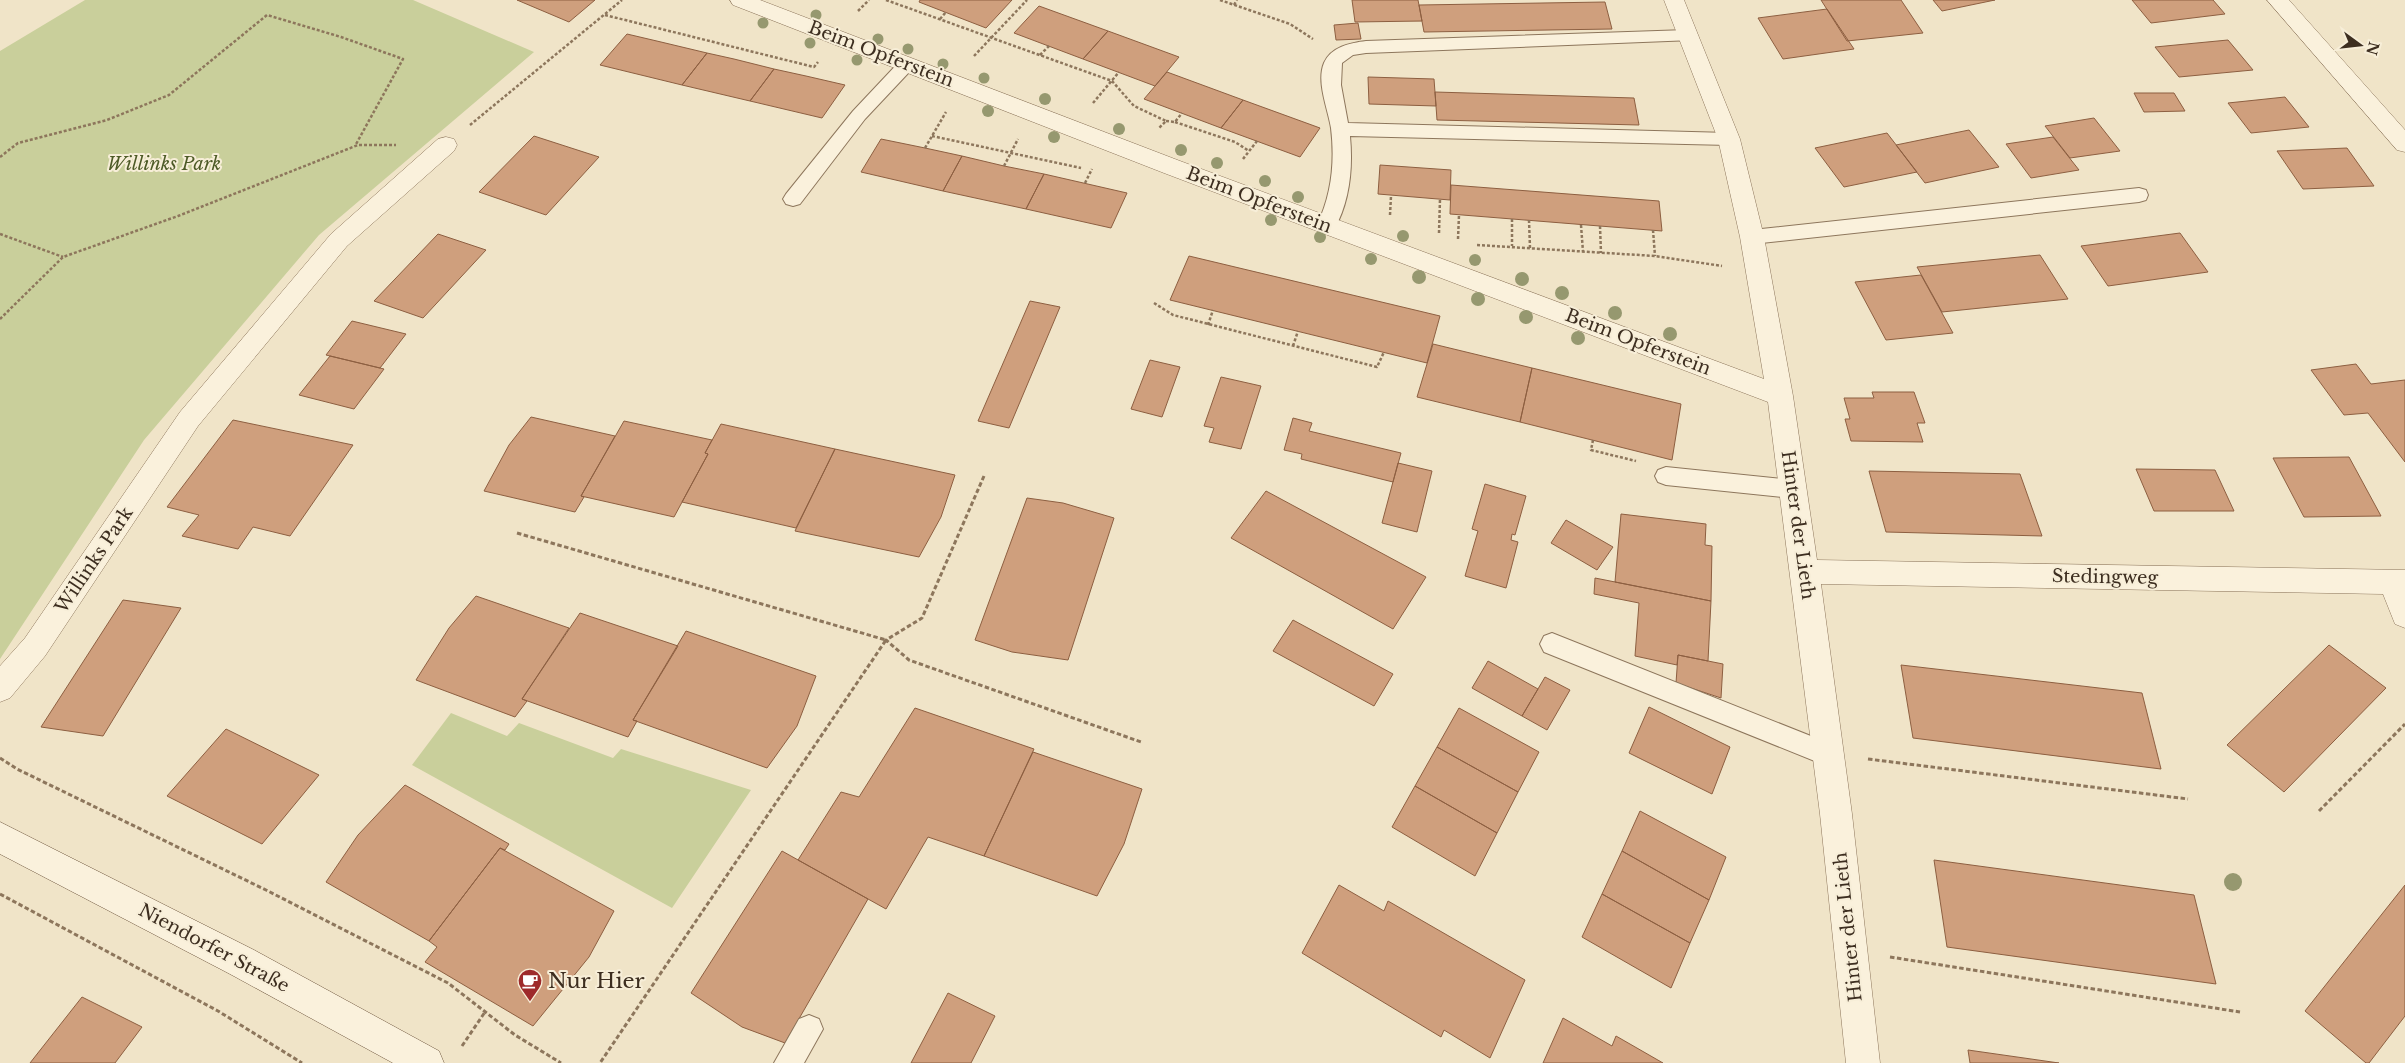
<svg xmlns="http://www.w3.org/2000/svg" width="2405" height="1063" font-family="'Libre Baskerville',serif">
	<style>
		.green { fill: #c9cf9b }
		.building { fill: #cf9f7d; stroke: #8d5f41 }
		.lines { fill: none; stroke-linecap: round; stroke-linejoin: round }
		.service-casing { stroke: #8d765c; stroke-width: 2 }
		.minor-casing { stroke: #8d765c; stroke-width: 1 }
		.secondary-casing { stroke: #6f573f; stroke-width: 1 }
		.path-far1 { stroke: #8d765c; stroke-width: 2.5; stroke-dasharray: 3 2; stroke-linecap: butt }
		.path { stroke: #8d765c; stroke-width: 3; stroke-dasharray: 4.5 2.5; stroke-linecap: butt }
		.service { fill: #faf1dc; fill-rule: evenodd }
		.minor { fill: #faf1dc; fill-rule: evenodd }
		.secondary { fill: #faf1dc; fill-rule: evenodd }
		.tree { fill: #96986f }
		.labels { text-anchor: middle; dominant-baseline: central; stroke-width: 4; stroke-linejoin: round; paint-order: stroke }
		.street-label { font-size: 18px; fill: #3d2e20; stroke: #f7eed8 }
		.park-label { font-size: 18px; font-style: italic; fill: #4d5a26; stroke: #f7eed8 }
		.near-poi-label { font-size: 21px; fill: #3d2e20; stroke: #f7eed8; text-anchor: start }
	</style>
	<rect width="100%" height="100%" fill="#f0e4c8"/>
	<path class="green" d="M85 0H413L534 52 319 235 144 440 0 659V51Z
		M451 713 507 736 519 723 613 758 621 749 751 790 672 908 412 765Z"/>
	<path class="building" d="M517 0H595L569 22Z
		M920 0H1012L986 28 919 2Z
		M1352 0H1418L1422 21 1355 22Z
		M1821 0H1901L1923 33 1847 41Z
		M1933 0H1995L1942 11Z
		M2132 0H2213L2225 14 2151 23Z
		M1605 2 1612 29 1424 32 1419 5Z
		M1039 6 1108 31 1083 59 1014 33Z
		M1827 9 1854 49 1783 59 1758 18Z
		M1358 23 1361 39 1336 40 1334 25Z
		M1108 31 1179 57 1155 86 1083 59Z
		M627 34 661 42 707 53 682 85 600 65Z
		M2228 40 2253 70 2179 77 2155 47Z
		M707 53 734 59 774 69 750 101 682 85Z
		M774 69 806 76 845 85 822 118 750 101Z
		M1167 72 1243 100 1221 128 1144 99Z
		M1368 77 1434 79 1436 106 1369 104Z
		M1435 92 1634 98 1639 125 1437 120Z
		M2134 93H2174L2185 111 2144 112Z
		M2285 97 2309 127 2251 133 2228 103Z
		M1243 100 1320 128 1300 157 1221 128Z
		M2094 118 2120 151 2070 158 2045 126Z
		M1969 130 1999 167 1925 183 1896 145Z
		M1887 133 1917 172 1844 187 1815 148Z
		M534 136 599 157 546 215 479 192Z
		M2053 137 2079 170 2031 178 2006 144Z
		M881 139 925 148 962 156 943 191 861 172Z
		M2347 148 2374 186 2303 189 2277 151Z
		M962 156 1004 166 1044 174 1026 209 943 191Z
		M1380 165 1451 170 1450 200 1378 194Z
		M1044 174 1127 193 1111 228 1026 209Z
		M1451 185 1659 201 1662 231 1450 214Z
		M2180 233 2208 272 2108 286 2081 246Z
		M438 234 486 250 423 318 374 301Z
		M2040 255 2068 299 1942 312 1917 267Z
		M1189 256 1440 316 1427 363 1170 300Z
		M1921 275 1953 333 1886 340 1855 282Z
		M1030 301 1060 307 1009 428 978 421Z
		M352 321 406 334 380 368 326 355Z
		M1433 344 1532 368 1520 422 1417 397Z
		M330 356 384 369 354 409 299 395Z
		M1150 360 1180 367 1162 417 1131 409Z
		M2356 364 2371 384 2405 380V462L2368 413 2344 415 2311 370Z
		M1532 368 1681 404 1672 460 1520 422Z
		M1221 377 1261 386 1241 449 1209 442 1214 428 1204 426Z
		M1872 392H1914L1925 423H1917L1923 442 1851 441 1845 419H1850L1844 398H1874Z
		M531 417 615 436 581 496 584 497 575 512 484 491 509 445Z
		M1293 418 1312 423 1309 431 1401 453 1393 482 1301 459 1302 454 1284 450Z
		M233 420 353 445 290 536 253 527 238 549 182 536 199 515 167 507Z
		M624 421 712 440 705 453 708 454 674 517 581 496Z
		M721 424 835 449 796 528 682 502 708 454 705 453Z
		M835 449 955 475 941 517 919 557 795 531Z
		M2349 457 2381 516 2304 517 2273 458Z
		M1398 463 1432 471 1417 532 1382 523Z
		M2136 469 2215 470 2234 511H2154Z
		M1869 471 2020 474 2042 536 1886 532Z
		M1485 484 1526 496 1515 535 1512 534 1511 540 1518 542 1506 588 1465 576 1478 531 1472 529Z
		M1266 491 1426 577 1393 629 1231 538Z
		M1027 498 1063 503 1114 518 1068 660 1012 652 975 640Z
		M1621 514 1706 524 1705 545 1712 546 1711 601 1615 582Z
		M1566 520 1613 547 1597 570 1551 543Z
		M1595 578 1711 601 1708 661 1678 655 1677 665 1635 656 1639 603 1594 594Z
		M476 596 569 628 522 699 527 701 515 717 416 680 449 628Z
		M123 600 181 608 103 736 41 727Z
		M580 613 678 646 633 720 637 721 628 737 522 699Z
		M1293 620 1393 674 1374 706 1273 651Z
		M686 631 816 676 797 726 767 768 633 720Z
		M2329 645 2386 688 2284 792 2227 745Z
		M1678 655 1723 664 1721 698 1676 683Z
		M1488 661 1538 689 1522 716 1472 688Z
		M1901 665 2142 693 2161 769 1913 738Z
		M1545 677 1570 690 1547 730 1522 716Z
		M1649 707 1730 747 1712 794 1629 753Z
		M915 708 1034 749 984 856 928 837 886 909 798 860 841 792 859 797Z
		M1459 708 1539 752 1518 792 1437 747Z
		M226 729 319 775 262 844 167 796Z
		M1437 747 1518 792 1497 833 1415 786Z
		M1033 752 1142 789 1124 844 1097 896 984 856Z
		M405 785 509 844 505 850 500 848 429 941 326 882 358 835Z
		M1415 786 1497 833 1475 876 1392 827Z
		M1640 811 1726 857 1709 900 1622 851Z
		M500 848 614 911 589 957 533 1026 425 962 437 947 429 941Z
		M782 851 868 899 785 1043 742 1027 691 993Z
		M1622 851 1709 900 1690 943 1602 894Z
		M1934 860 2194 895 2216 984 1947 947Z
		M1339 885 1384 911 1388 901 1525 980 1490 1058 1444 1030 1441 1037 1302 953Z
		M2405 885V1016L2369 1063H2366L2305 1011Z
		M1602 894 1690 943 1671 988 1582 937Z
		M948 993 995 1016 971 1063H911Z
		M82 997 142 1027 115 1063H30Z
		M1563 1018 1612 1046 1616 1036 1663 1063H1543Z
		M1968 1050 2059 1063H1970Z"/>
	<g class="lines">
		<defs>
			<path id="service" d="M1687 30 1693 32 1696 36 1693 40 1366 53 1353 55 1342 63 1341 85 1348 123 1729 133 1736 134 1738 139 1736 144 1729 145 1350 136C1353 168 1350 201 1334 230L1327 232 1320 230 1317 225C1332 194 1335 161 1331 128 1328 109 1316 82 1324 63 1331 47 1350 43 1366 41Z
				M907 58 913 60 916 64 913 68 865 119 800 204 793 206 786 204 783 199 786 194 853 111 901 60Z
				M2139 188 2146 190 2148 195 2146 200 2139 202 1752 244 1745 242 1742 237 1745 232 1752 230Z
				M1666 467 1793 480 1801 482 1804 489 1801 496 1793 498 1666 485 1658 482 1655 476 1658 470Z
				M1552 633 1836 746 1839 754 1836 762 1827 766 1544 652 1540 644 1544 636Z
				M809 1015 819 1019 823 1029 804 1063H774L799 1019Z"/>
			<path id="minor" d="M730 0H760L1180 161 1764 379 1740 237 1718 139 1664 0H1684L1740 139 1764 237 1793 396 1817 560 2405 570V628L2395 624 2383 594 1821 584 1852 814 1880 1063H1846L1820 814 1768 402 1164 173 733 5Z
				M2267 0H2289L2405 130V152L2397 150Z
				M446 137 454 139 457 145 454 151 347 246 198 426 45 656 10 698 0 702V666L25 638 180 412 331 234 438 139Z"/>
			<path id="secondary" d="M0 822 254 950 439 1051 444 1063H393L230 974 0 854Z"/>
		</defs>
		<use href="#service" class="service-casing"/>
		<use href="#minor" class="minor-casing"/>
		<use href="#secondary" class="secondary-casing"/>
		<path class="path-far1" d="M886 0 1112 81 1134 106 1166 121 1159 128
			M1220 0 1290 24 1313 39
			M1234 5 1237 0
			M858 11 869 0
			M605 15 814 67 818 62
			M940 19 946 12
			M1040 55 1049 46
			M974 56 1027 0
			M1093 103 1119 72
			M1166 121 1175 122 1182 113
			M1175 122 1235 142 1249 151
			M470 125 622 0
			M932 136 1081 168
			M925 148 946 112
			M0 157 18 143 107 120 169 95 267 15 341 37 403 59 355 146
			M1243 159 1257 141
			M1004 166 1018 139
			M1085 183 1092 169
			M1390 215 1391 196
			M1512 219V246
			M1529 220 1530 248
			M1581 225 1583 252
			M1600 226 1601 253
			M1653 230 1655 256
			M1439 233 1440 199
			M0 234 63 257
			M1458 239 1459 215
			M1477 245 1655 256 1722 266
			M1154 303 1173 315 1377 367 1384 352
			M0 319 63 257 178 216 358 145H396
			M1208 325 1213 310
			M1293 346 1298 331
			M1593 440 1591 450 1636 461"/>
		<path class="path" d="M984 476 922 618 886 640 909 660 1141 742
			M517 533 886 640 600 1063
			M0 758 17 769 266 890 448 983 515 1035 561 1063
			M1868 759 2188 799
			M2319 811 2405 724
			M0 894 218 1011 302 1063
			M1890 957 2240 1012
			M462 1046 485 1012"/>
		<use href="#service" class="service"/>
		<use href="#minor" class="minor"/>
		<use href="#secondary" class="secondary"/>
	</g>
	<g class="tree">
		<circle cx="816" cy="15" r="5.5"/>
		<circle cx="763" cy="23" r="5.5"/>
		<circle cx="878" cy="39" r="5.5"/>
		<circle cx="810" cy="43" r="5.5"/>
		<circle cx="908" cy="49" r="5.5"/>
		<circle cx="857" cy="60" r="5.5"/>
		<circle cx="943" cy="64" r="5.5"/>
		<circle cx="984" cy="78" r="5.5"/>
		<circle cx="1045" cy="99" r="6"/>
		<circle cx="988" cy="111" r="6"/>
		<circle cx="1119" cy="129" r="6"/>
		<circle cx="1054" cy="137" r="6"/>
		<circle cx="1181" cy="150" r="6"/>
		<circle cx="1217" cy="163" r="6"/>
		<circle cx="1265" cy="181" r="6"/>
		<circle cx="1298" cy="197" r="6"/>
		<circle cx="1271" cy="220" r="6"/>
		<circle cx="1403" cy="236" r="6"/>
		<circle cx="1320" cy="237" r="6"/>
		<circle cx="1371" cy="259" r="6"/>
		<circle cx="1475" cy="260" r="6"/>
		<circle cx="1419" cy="277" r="7"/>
		<circle cx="1522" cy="279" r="7"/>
		<circle cx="1562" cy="293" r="7"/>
		<circle cx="1478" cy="299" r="7"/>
		<circle cx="1615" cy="313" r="7"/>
		<circle cx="1526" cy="317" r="7"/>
		<circle cx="1670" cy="334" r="7"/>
		<circle cx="1578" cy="338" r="7"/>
		<circle cx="2233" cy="882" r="9"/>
	</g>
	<defs>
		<symbol id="cafe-pin" viewBox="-11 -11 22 30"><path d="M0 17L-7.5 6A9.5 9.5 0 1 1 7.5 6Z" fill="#9e2a2b" stroke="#f7eed8"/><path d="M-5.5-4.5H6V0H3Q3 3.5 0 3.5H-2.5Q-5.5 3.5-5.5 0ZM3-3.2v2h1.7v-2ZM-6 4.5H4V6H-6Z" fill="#fff"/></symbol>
	</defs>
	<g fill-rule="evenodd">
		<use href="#cafe-pin" x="516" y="967" width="28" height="38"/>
	</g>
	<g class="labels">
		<g class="street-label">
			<text transform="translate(881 54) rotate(21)">Beim Opferstein</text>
			<text transform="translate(1259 200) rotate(21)">Beim Opferstein</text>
			<text transform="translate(1638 342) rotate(21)">Beim Opferstein</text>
			<text transform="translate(1798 525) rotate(82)">Hinter der Lieth</text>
			<text transform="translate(94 560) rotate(-56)">Willinks Park</text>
			<text transform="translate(2105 577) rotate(1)">Stedingweg</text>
			<text transform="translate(1848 927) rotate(-96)">Hinter der Lieth</text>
			<text transform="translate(214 948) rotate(28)">Niendorfer Straße</text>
		</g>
		<g class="park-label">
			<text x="164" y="164">Willinks Park</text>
		</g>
		<g class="near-poi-label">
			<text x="548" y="981">Nur Hier</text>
		</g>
	</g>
	<g transform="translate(2360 45) rotate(105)" stroke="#f7eed8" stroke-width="4" paint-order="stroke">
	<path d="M0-4L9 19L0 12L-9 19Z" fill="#3d2e20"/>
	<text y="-8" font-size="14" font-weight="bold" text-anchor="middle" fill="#3d2e20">N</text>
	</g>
</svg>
